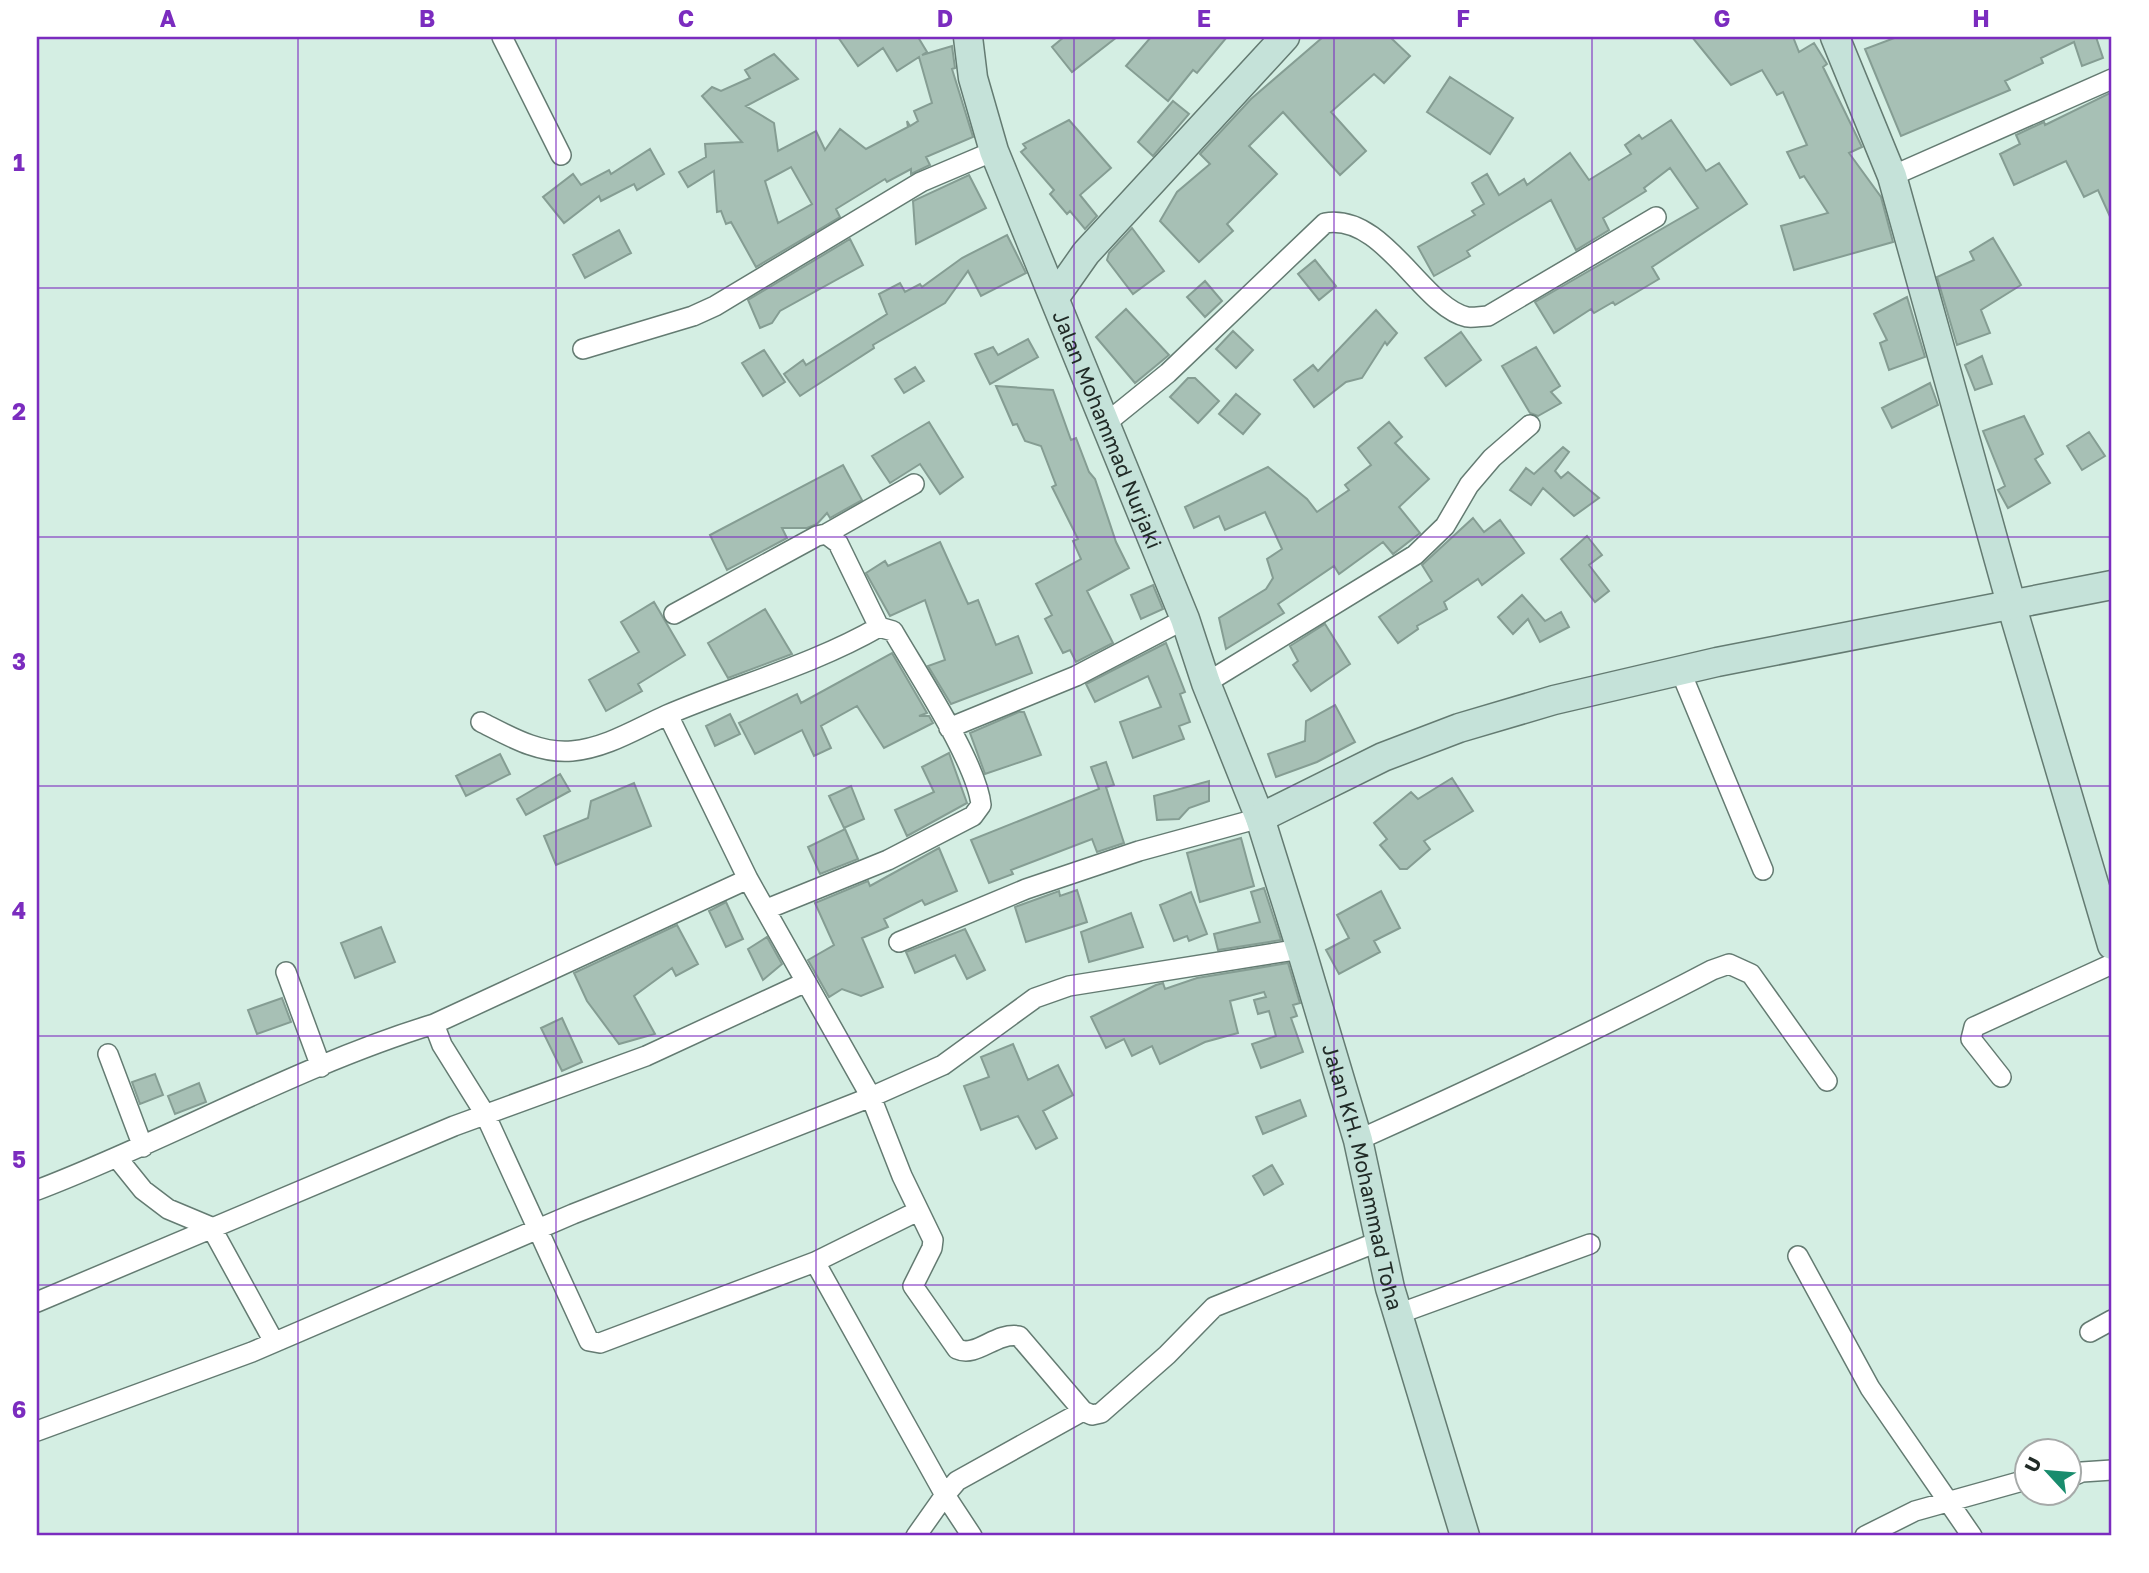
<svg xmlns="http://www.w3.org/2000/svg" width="2149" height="1573" font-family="'Golos Text',sans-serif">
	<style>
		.building { fill: #a7c0b5; stroke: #859d93; stroke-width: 2; fill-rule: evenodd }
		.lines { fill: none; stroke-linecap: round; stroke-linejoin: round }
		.street-casing { stroke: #647b72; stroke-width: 22 }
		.secondary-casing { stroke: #647b72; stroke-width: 31 }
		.street { stroke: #fff; stroke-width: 19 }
		.secondary { stroke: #c5e2d9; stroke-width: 28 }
		.grid { fill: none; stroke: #7b2cbf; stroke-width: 2; stroke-opacity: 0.55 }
		.labels { text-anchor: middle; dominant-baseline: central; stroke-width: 5; stroke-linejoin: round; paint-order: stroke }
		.street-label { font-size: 21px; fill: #212b27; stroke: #fff }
		.neatline { fill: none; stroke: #7b2cbf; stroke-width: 2.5 }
		.grid-label { font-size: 23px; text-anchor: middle; font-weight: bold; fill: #7b2cbf }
	</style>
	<rect width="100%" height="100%" fill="#d4eee3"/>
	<path class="building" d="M838 37H918L927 52 922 55 952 46 955 68 952 69 973 137 926 157 930 165 911 174V169L887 182 885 179 836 209 840 217 756 267 731 222 726 224 721 211 717 212 714 171 688 187 679 172 706 157 705 144 742 142 702 96 712 87 721 91 750 78 745 70 774 54 798 79 746 106 774 123 778 151 816 131 825 150 840 129 866 149 908 127 907 121 910 126 918 121 914 111 932 103 919 57 897 71 883 48 858 66ZM791 167 812 204 778 223 765 181Z
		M1064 37H1117L1072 72 1052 47Z
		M1151 37H1227L1197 73 1193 70 1168 101 1126 66Z
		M1323 37H1390L1410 56 1384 83 1374 74 1331 112 1366 151 1340 175 1283 112 1249 146 1277 174 1227 224 1233 231 1199 262 1160 221 1177 192 1210 164 1200 154 1251 99Z
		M1692 37H1793L1799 52 1814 43 1827 64 1823 67 1862 147 1849 153 1881 197 1893 242 1794 270 1781 226 1828 213 1804 176 1800 178 1787 152 1807 145 1783 92 1777 95 1762 70 1731 85Z
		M1897 37H2096L2103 58 2082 66 2074 42 2041 58 2043 63 2005 81 2010 90 1901 136 1865 49Z
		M1450 77 1513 118 1490 154 1427 112Z
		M2112 92V221L2098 190 2084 197 2066 161 2014 185 2000 154 2020 144 2016 135 2044 122 2045 125Z
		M1173 101 1189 114 1153 156 1138 142Z
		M1069 120 1111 168 1080 195 1097 216 1085 229 1070 211 1067 214 1050 194 1054 190 1021 152 1026 148 1023 144Z
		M1671 120 1706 171 1719 163 1747 204 1652 267 1659 279 1615 305 1613 302 1594 313 1591 309 1554 333 1535 302 1698 208 1670 168 1644 188 1646 191 1603 218 1609 230 1576 250 1551 200 1467 251 1470 256 1434 276 1418 247 1475 215 1472 211 1484 204 1472 183 1487 174 1499 195 1524 179 1527 185 1570 153 1589 180 1631 154 1625 145 1639 135 1642 139Z
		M650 149 664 174 637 190 634 184 601 201 599 196 564 223 543 197 573 174 581 185 609 170 611 174Z
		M969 175 986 208 916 244 913 201Z
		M1132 228 1164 271 1133 294 1107 260 1109 253Z
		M619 230 631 253 585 278 573 255Z
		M1007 235 1026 273 981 296 968 271 945 303 873 345 874 348 800 396 784 374 803 360 806 365 887 314 879 294 900 283 905 292 920 284 922 287 962 258Z
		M1993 238 2021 285 1981 310 1990 333 1957 345 1937 277 1974 260 1970 252Z
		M850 239 863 265 780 311 772 323 760 328 748 300Z
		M1315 260 1336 286 1319 300 1298 274Z
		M1205 281 1222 301 1205 317 1187 297Z
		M1907 297 1925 357 1889 370 1880 343 1887 340 1874 314Z
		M1126 309 1169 355 1135 383 1096 337Z
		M1376 310 1397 333 1387 345 1385 342 1362 378 1346 382 1314 407 1294 380 1313 365 1318 371Z
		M1233 331 1253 350 1236 368 1216 349Z
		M1461 332 1481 360 1446 386 1425 358Z
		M1028 339 1038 357 990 384 975 354 993 347 998 355Z
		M1536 347 1560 386 1551 392 1561 403 1538 416 1530 413 1502 366Z
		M764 350 785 382 763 396 742 363Z
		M1982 356 1992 384 1975 390 1965 365Z
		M915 367 924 381 904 393 895 379Z
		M1188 378H1195L1219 401 1198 423 1170 397Z
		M1930 383 1938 405 1892 428 1882 408Z
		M996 386 1053 390 1071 440 1076 438 1089 472 1095 479 1116 542 1129 568 1087 591 1113 643 1076 662 1070 650 1063 653 1045 619 1052 615 1036 584 1081 559 1073 541 1078 539 1052 487 1056 485 1041 446 1025 441 1017 424 1013 425Z
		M1236 394 1260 414 1243 434 1219 414Z
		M2024 416 2043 454 2035 459 2050 483 2008 508 1998 490 2005 486 1983 431Z
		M929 422 963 477 940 494 920 464 890 483 872 456Z
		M1389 422 1402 437 1395 443 1429 479 1399 507 1420 533 1393 554 1383 542 1339 574 1334 566 1278 604 1284 613 1226 649 1219 618 1266 589 1273 578 1267 559 1282 549 1265 512 1225 530 1219 516 1194 528 1185 507 1268 467 1307 499 1317 512 1349 490 1345 485 1371 465 1358 448Z
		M2089 432 2105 456 2082 470 2067 446Z
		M1563 447 1569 452 1555 471 1561 478 1568 472 1599 498 1574 516 1543 488 1531 505 1510 490 1526 468 1534 474Z
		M843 465 862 500 830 518 827 513 817 524 807 528H782L787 538 727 570 710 535Z
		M1473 518 1484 532 1500 520 1524 553 1482 585 1478 579 1444 602 1447 609 1417 626 1418 629 1398 643 1379 617 1432 581 1422 565Z
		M1587 536 1602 555 1589 565 1609 591 1595 602 1561 559Z
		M940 542 968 604 978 600 996 645 1018 636 1032 673 951 704 928 666 945 660 925 600 890 616 866 573 885 561 888 566Z
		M1153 585 1163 609 1141 619 1131 595Z
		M1522 595 1545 621 1561 612 1569 627 1540 642 1528 619 1513 634 1498 617Z
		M654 602 685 655 638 684 642 691 606 711 589 680 639 652 621 622Z
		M765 609 792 654 728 678 708 643Z
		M1325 624 1350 664 1311 691 1293 665 1298 661 1290 646Z
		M1166 643 1185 692 1180 694 1190 722 1179 726 1184 739 1133 758 1120 722 1161 707 1148 676 1095 702 1086 684Z
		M892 653 927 713 919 716H929L933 723 884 748 857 706 821 726 831 748 814 756 802 730 755 754 739 723 797 694 801 703Z
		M1335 705 1355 742 1317 762 1276 777 1268 754 1305 741 1306 721Z
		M1019 712H1024L1041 755 985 774 970 733Z
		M730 714 740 734 715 746 706 726Z
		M949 753 967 803 907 836 895 810 934 792 922 767Z
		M500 754 510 774 466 796 456 776Z
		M1106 762 1114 785 1106 787 1124 843 1097 852 1092 839 1011 870 1013 874 989 883 971 840 1099 789 1091 767Z
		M560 774 570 791 526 815 517 799Z
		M1452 778 1473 811 1424 841 1430 849 1407 869H1400L1380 845 1387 839 1374 823 1411 792 1418 799Z
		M1209 781V801L1189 808 1179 819 1157 820 1154 796Z
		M634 783 651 826 556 865 544 836 588 818 591 801Z
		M851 786 864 819 844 828 829 796Z
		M845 829 858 859 820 874 808 847Z
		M1241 838 1254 886 1200 902 1187 853Z
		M939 848 957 891 925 905 922 900 884 919 888 927 862 938 883 987 861 996 842 989 829 997 808 960 834 945 815 903 868 881 870 886Z
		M1264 888 1281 940 1218 950 1214 934 1260 922 1251 892Z
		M1077 890 1087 922 1026 942 1015 907 1059 891 1060 896Z
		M1381 891 1400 928 1374 941 1380 952 1339 974 1326 950 1349 938 1337 915Z
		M1191 892 1207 934 1189 941 1187 936 1174 941 1160 905Z
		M726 902 743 939 726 947 709 911Z
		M1131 913 1143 947 1089 962 1081 932Z
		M677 925 698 964 676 976 672 968 634 996 655 1034 619 1044 587 1001 574 973Z
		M381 927 395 962 355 978 341 943Z
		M965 929 985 970 967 979 955 955 915 973 906 952Z
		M767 937 782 964 763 980 748 949Z
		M1288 963 1300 1003 1293 1005 1297 1016 1291 1018 1303 1052 1261 1068 1252 1044 1276 1036 1269 1011 1258 1014 1254 1000 1266 997 1264 992 1230 1001 1238 1033 1205 1042 1160 1064 1152 1046 1132 1056 1124 1039 1106 1048 1091 1017 1156 985 1163 983 1165 989 1197 978Z
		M282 998 291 1022 257 1034 248 1010Z
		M562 1018 582 1062 562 1071 541 1028Z
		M1013 1044 1028 1080 1058 1065 1073 1095 1043 1111 1057 1138 1036 1149 1018 1116 981 1130 964 1086 989 1077 981 1057Z
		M155 1074 163 1095 140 1104 132 1082Z
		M199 1083 206 1102 175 1114 168 1096Z
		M1300 1100 1306 1116 1263 1134 1256 1117Z
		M1272 1165 1283 1184 1264 1195 1253 1176Z"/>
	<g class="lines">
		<defs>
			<path id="street" d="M502 37 561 155
				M1892 176 2112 79
				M583 349 693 316 715 306 921 182 994 151
				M1105 424 1168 373 1325 223C1384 213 1422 307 1467 317 1473 318 1482 316 1488 316L1656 217
				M826 534 914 484
				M674 614 817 536 826 534 838 543 879 627
				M1680 670 1763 870
				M1206 683 1415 555 1445 526 1469 485 1492 458 1530 425
				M668 715 748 879 871 1097 902 1176 933 1240 932 1248 913 1286 957 1349C977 1358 995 1332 1019 1336L1083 1411 1092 1415 1101 1413 1167 1355 1214 1307 1380 1241
				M481 722C509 736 539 754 572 751 606 748 636 729 667 715 737 685 813 665 879 627L893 631C916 671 977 763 981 805L973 816 888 860 767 909
				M949 728 1076 676 1185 619
				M899 942 1026 889 1139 851 1260 818
				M286 972 321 1067
				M434 1024 748 879
				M108 1054 143 1147
				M2001 1077 1971 1039 1974 1027 2112 964
				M1358 1140C1478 1086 1596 1031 1712 970L1729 964 1751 974 1827 1081
				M118 1159 143 1190 168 1209 211 1227 273 1340
				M37 1190C171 1139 297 1066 434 1024L442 1045 485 1114 589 1341 600 1343 815 1262
				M1798 1256 1870 1388 1972 1536
				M37 1302 454 1126 646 1056 806 982
				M1398 1314 1590 1244
				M2090 1332 2112 1320
				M37 1431 252 1352 573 1214 871 1097 943 1065 1035 998 1069 986 1301 949
				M2068 1478 2082 1472 2112 1470
				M916 1536 945 1495 815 1262 918 1211
				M972 1536 945 1495 957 1481 1083 1411
				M1865 1536 1915 1511 2026 1480"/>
			<g id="secondary">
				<path id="s1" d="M968 37 973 78 994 151 1185 619 1206 683 1260 818 1301 949 1358 1140 1390 1288 1465 1536"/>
				<path d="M1835 37 1892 176 2012 607 2112 945"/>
				<path d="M1055 297 1086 253 1285 37"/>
				<path d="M1260 818 1383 757 1459 728 1554 700 1717 662 2112 585"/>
			</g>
		</defs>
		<use href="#street" class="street-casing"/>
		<use href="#secondary" class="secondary-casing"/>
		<use href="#street" class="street"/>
		<use href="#secondary" class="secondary"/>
	</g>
	<path class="grid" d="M298 37V1536M556 37V1536M816 37V1536M1074 37V1536M1334 37V1536M1592 37V1536M1852 37V1536M37 288H2112M37 537H2112M37 786H2112M37 1036H2112M37 1285H2112"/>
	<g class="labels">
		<g class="street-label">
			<text stroke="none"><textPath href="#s1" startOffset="418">Jalan Mohammad Nurjaki</textPath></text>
			<text stroke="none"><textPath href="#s1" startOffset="1209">Jalan KH. Mohammad Toha</textPath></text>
		</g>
	</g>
	<rect width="2149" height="1573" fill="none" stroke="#ffffff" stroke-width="77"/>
	<g transform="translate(2048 1472) rotate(296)"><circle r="33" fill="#ffffff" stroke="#a6aaa9" stroke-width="2"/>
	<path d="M0-5L12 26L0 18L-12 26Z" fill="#198c6d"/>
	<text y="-10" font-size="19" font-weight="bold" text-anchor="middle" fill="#212b27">U</text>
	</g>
	<rect x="38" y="38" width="2072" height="1496" class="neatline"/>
	<g class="grid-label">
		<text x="168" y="27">A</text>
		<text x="427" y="27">B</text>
		<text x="686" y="27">C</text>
		<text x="945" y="27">D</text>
		<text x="1204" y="27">E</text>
		<text x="1463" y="27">F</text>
		<text x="1722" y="27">G</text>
		<text x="1981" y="27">H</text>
		<text x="19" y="171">1</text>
		<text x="19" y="420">2</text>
		<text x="19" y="670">3</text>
		<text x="19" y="919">4</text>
		<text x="19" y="1168">5</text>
		<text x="19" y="1418">6</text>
	</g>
</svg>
